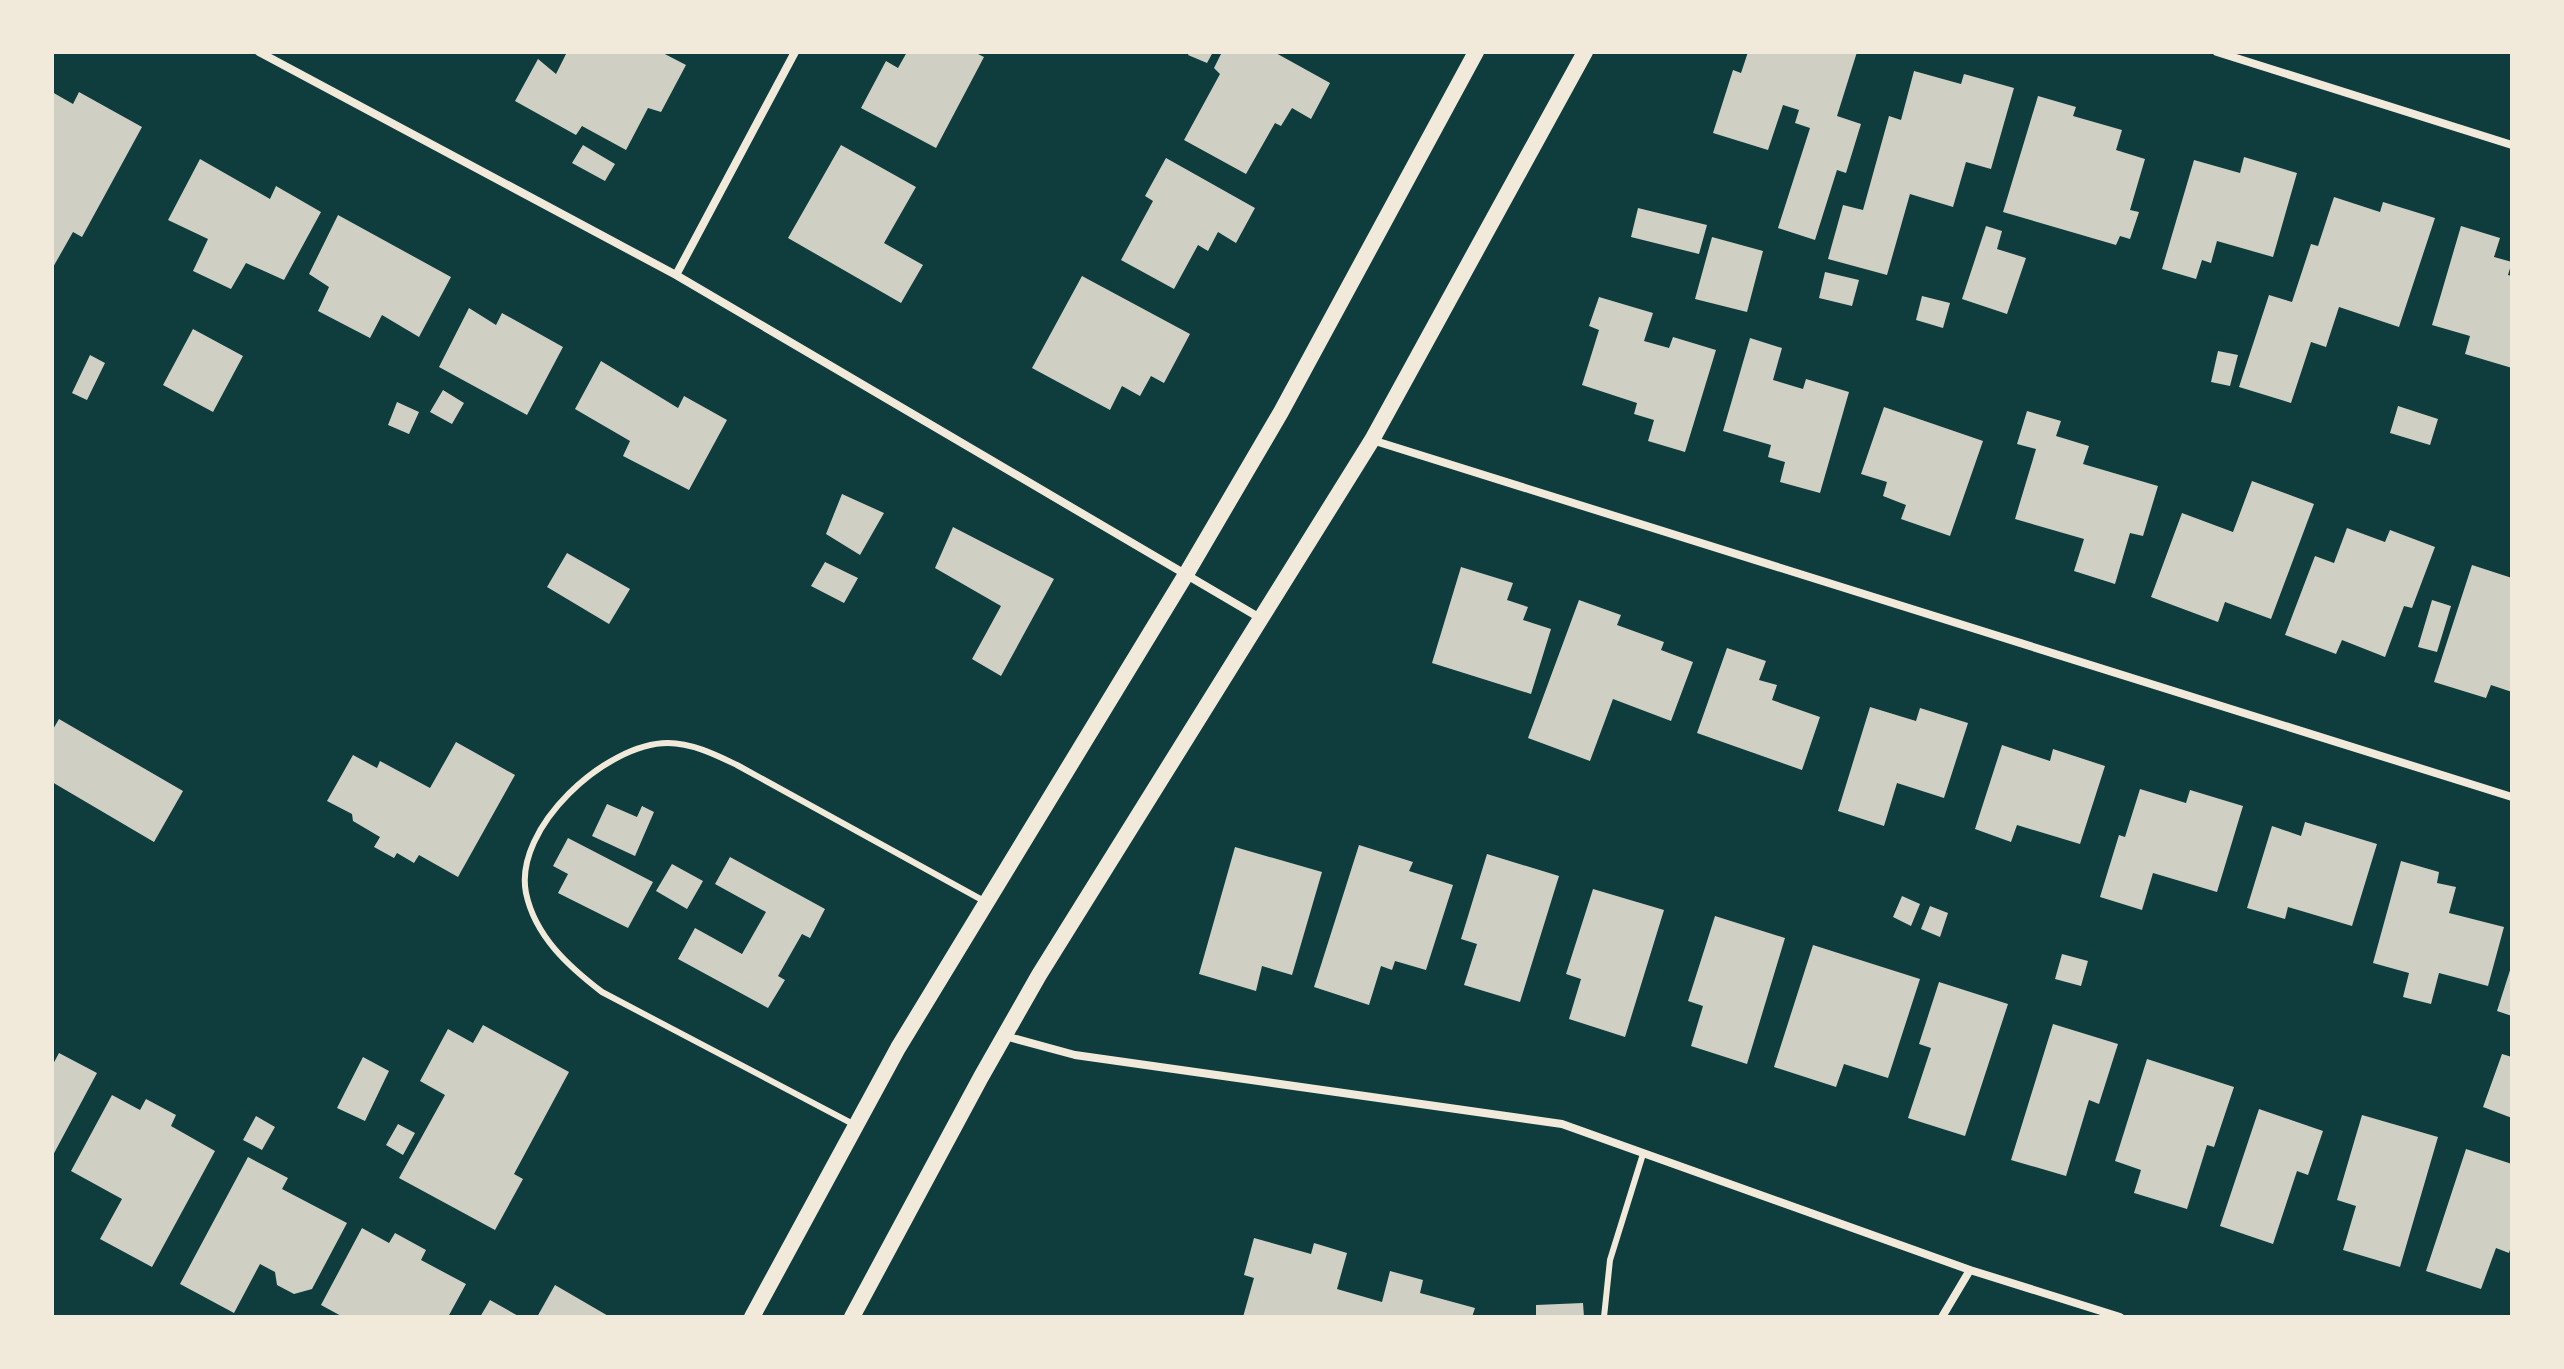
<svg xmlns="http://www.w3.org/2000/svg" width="2564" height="1369" font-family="'DM Sans',sans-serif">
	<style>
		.building { fill: #cfcfc3 }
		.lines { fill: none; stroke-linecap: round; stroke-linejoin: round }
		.service { stroke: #f1e9da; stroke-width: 6 }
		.minor { stroke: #f1e9da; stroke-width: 8 }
		.secondary { stroke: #f1e9da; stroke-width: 16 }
	</style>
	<rect width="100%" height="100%" fill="#0f3d3e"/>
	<path class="building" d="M567 52H661L686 65 661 112 648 108 626 150 582 126 576 135 515 101 538 59 556 74Z
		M907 52H974L984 57 936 148 861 108 886 61 898 68Z
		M1190 52H1213L1207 63 1188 55Z
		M1222 52H1274L1330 83 1311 119 1292 108 1281 126 1275 123 1246 174 1184 140 1220 74 1214 68Z
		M1748 52H1857L1837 116 1861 124 1846 173 1837 170 1815 240 1778 228 1810 128 1795 123 1799 110 1783 105 1768 150 1713 133 1733 70 1741 73Z
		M1914 71 1961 84 1964 74 2014 88 1991 169 1966 162 1953 207 1910 194 1887 275 1828 259 1843 205 1863 210 1889 116 1901 120Z
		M52 92 73 104 79 92 142 127 82 237 73 232 52 269V224L54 220 52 218Z
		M2038 96 2076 107 2073 116 2122 130 2116 150 2145 159 2130 210 2139 212 2130 239 2120 236 2116 245 2003 212Z
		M583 145 615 164 605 181 572 163Z
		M841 145 916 187 884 243 923 265 901 303 788 238Z
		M2244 157 2297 173 2273 257 2217 241 2211 263 2202 260 2196 279 2162 269 2194 160 2240 173Z
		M1166 158 1255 208 1236 243 1218 232 1208 251 1198 245 1174 289 1121 260 1153 201 1145 196Z
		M200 159 270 199 276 186 321 212 284 280 246 263 231 289 193 271 208 239 168 220Z
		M2334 197 2380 212 2383 202 2435 218 2399 327 2339 307 2326 347 2311 342 2291 403 2239 387 2269 295 2292 302 2311 244 2318 246Z
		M1638 208 1707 225 1699 254 1631 237Z
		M338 215 451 277 419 337 382 315 370 338 318 311 329 287 309 274Z
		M1986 226 2002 231 1997 249 2026 258 2007 314 1962 299Z
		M2461 226 2500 238 2494 257 2512 262 2508 275 2512 276V368L2465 354 2470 336 2432 325Z
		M1712 237 1763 251 1747 312 1695 299Z
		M1825 272 1859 280 1852 306 1819 298Z
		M1082 276 1190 334 1164 383 1151 376 1140 396 1122 386 1110 410 1032 368Z
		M1922 296 1950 303 1943 328 1916 320Z
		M1599 297 1653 313 1644 341 1669 348 1673 337 1716 350 1685 452 1648 441 1654 420 1634 414 1637 403 1582 385 1599 330 1589 326Z
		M469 308 496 325 502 313 563 347 527 415 439 367Z
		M193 329 243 356 213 412 163 385Z
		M1750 338 1782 348 1773 380 1803 389 1806 379 1849 392 1820 493 1780 482 1785 462 1768 457 1771 445 1723 431Z
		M2218 351 2238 355 2230 386 2211 382Z
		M90 355 105 363 87 400 72 393Z
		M601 361 678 408 684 396 727 420 689 490 623 456 630 441 575 409Z
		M443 390 464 403 452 424 430 412Z
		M397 402 419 412 409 434 388 425Z
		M2398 406 2438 419 2430 445 2390 433Z
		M1884 407 1983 441 1950 536 1901 519 1906 505 1883 496 1887 482 1861 474Z
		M2027 411 2061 421 2056 436 2089 446 2083 464 2158 486 2143 536 2130 533 2115 584 2074 571 2084 539 2015 519 2036 449 2017 444Z
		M2252 481 2314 504 2271 619 2225 602 2218 622 2151 597 2182 513 2233 532Z
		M842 494 884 513 860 555 826 534Z
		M953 527 1054 579 1001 676 972 659 1001 606 935 568Z
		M2347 528 2385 542 2390 530 2435 547 2412 608 2404 606 2385 657 2342 640 2336 654 2285 635 2315 556 2334 563Z
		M567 553 630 589 609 624 547 587Z
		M825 562 858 578 844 603 811 586Z
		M2472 565 2512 578V692L2491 685 2486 698 2434 682Z
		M1461 567 1513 583 1507 600 1528 607 1523 620 1551 629 1531 694 1432 663Z
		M1579 600 1621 615 1617 625 1664 642 1661 650 1693 662 1671 721 1613 699 1590 761 1528 738Z
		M2432 600 2451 606 2437 652 2418 647Z
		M1727 648 1766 661 1759 680 1777 685 1772 700 1820 717 1802 770 1697 733Z
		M1870 707 1916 721 1920 708 1968 723 1944 798 1897 783 1884 826 1838 811Z
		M59 719 183 791 154 842 52 782V731Z
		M456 742 515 775 458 877 419 855 414 863 397 853 394 858 374 847 380 837 353 821 352 814 327 801 353 755 377 768 380 761 430 788Z
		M2002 745 2050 761 2053 749 2105 766 2080 844 2017 825 2011 842 1975 829Z
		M2140 789 2186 803 2190 790 2243 806 2217 892 2153 873 2142 910 2100 897 2119 835 2125 837Z
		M607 804 637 817 642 806 654 812 635 856 592 836Z
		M2305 822 2377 844 2352 926 2288 907 2285 919 2247 908 2272 826 2301 836Z
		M568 838 653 882 628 928 558 893 568 874 553 866Z
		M1359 845 1413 862 1409 871 1453 885 1426 970 1395 961 1392 970 1381 966 1369 1005 1314 987Z
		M1235 847 1322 872 1292 975 1262 966 1256 991 1199 974Z
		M1487 854 1559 876 1520 1002 1464 985 1477 944 1461 939Z
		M730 857 825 909 810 938 802 934 778 976 785 980 768 1008 678 959 695 928 742 954 766 912 715 884Z
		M2401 861 2439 872 2437 883 2456 887 2449 913 2504 927 2488 986 2439 973 2431 1004 2403 997 2409 973 2373 963Z
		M672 864 703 881 687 909 656 891Z
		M1593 889 1664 910 1625 1037 1569 1019 1581 979 1566 974Z
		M1902 896 1920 904 1911 926 1893 917Z
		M1930 906 1948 913 1940 937 1921 929Z
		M1715 916 1785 938 1747 1064 1691 1046 1703 1006 1688 1001Z
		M1813 945 1920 979 1888 1078 1844 1064 1836 1087 1774 1067Z
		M2062 954 2088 961 2081 986 2055 979Z
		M2512 964V1016L2497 1011Z
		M1939 982 2008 1004 1965 1136 1908 1118 1931 1048 1919 1044Z
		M2053 1024 2118 1044 2099 1104 2089 1100 2066 1176 2011 1160Z
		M483 1025 569 1072 514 1174 523 1179 495 1230 399 1178 445 1095 420 1081 448 1029 473 1043Z
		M59 1053 97 1073 52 1157V1066Z
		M2502 1054 2512 1057V1118L2483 1107Z
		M363 1057 389 1071 365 1121 337 1108Z
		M2147 1059 2234 1087 2214 1147 2207 1145 2187 1209 2134 1193 2141 1170 2115 1161Z
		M112 1095 140 1110 146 1099 176 1115 171 1126 215 1151 152 1267 100 1239 122 1199 71 1171Z
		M2259 1109 2323 1131 2308 1175 2297 1171 2273 1244 2220 1226Z
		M2362 1115 2438 1137 2400 1267 2343 1250 2356 1206 2337 1200Z
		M256 1116 275 1127 262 1150 243 1140Z
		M398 1124 415 1133 403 1155 386 1145Z
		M2466 1149 2512 1164V1243L2509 1253 2496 1248 2481 1289 2426 1271Z
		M248 1157 288 1178 282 1189 347 1223 312 1289 294 1294 277 1285 275 1272 260 1264 234 1313 180 1284Z
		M362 1228 389 1243 395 1233 426 1250 421 1260 466 1284 448 1317H343L321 1305Z
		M1254 1238 1311 1254 1314 1243 1347 1253 1337 1289 1382 1302 1390 1271 1423 1280 1420 1293 1475 1308 1472 1317H1243L1254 1278 1244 1275Z
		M555 1285 610 1317H537Z
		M490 1300 520 1317H480Z
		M1583 1303 1584 1317H1536V1305Z"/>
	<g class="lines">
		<path class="service" d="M853 1124 602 992C568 966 535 936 526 893 513 828 606 743 668 743 692 743 716 755 737 765L984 901
			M1604 1317 1610 1260 1643 1154"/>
		<path class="minor" d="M259 52 676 275 1260 618
			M2217 52 2512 145
			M676 275 795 52
			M1372 440 2512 797
			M1005 1036 1075 1055 1562 1124 1970 1270 2120 1317
			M1942 1317 1970 1270"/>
		<path class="secondary" d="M752 1317 898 1048 1185 576 1281 412 1476 52
			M852 1317 981 1077 1039 975 1372 440 1585 52"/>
	</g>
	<rect width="2564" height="1369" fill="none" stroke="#f1e9da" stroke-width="108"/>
</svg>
